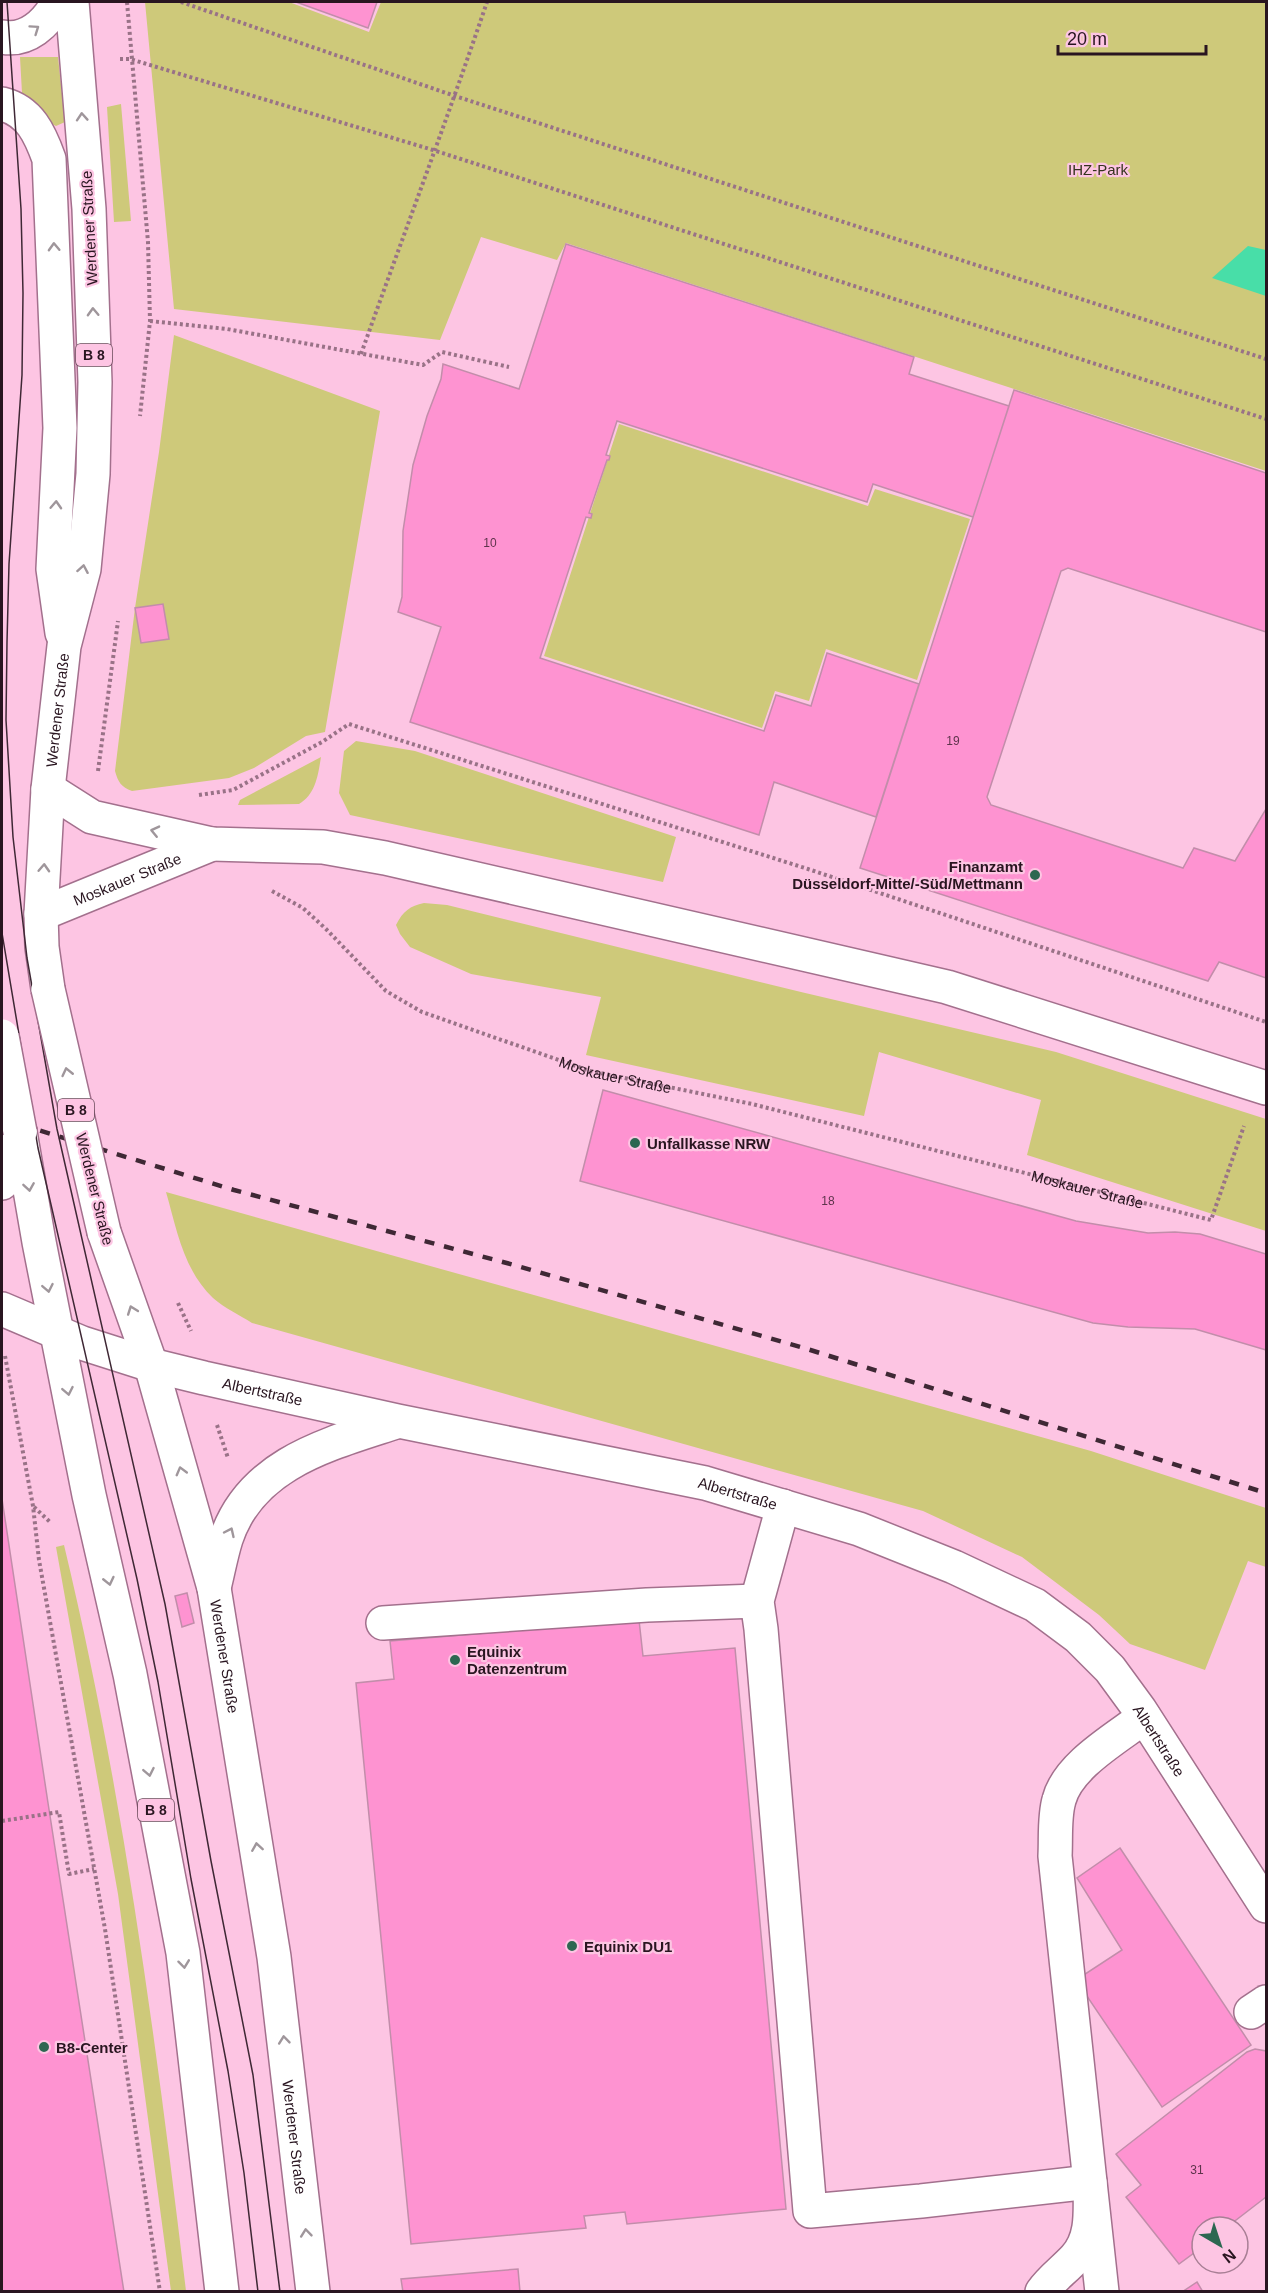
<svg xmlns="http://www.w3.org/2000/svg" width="1268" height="2293" font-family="Helvetica,sans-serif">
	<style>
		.green { fill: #cec97a }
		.water { fill: #48dea8 }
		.building { fill: #fe93d1; stroke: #c28daa; stroke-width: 1.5 }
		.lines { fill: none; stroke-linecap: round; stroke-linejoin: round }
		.minor-casing { stroke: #a3708d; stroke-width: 36 }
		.major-casing { stroke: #a3708d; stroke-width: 36 }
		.path { stroke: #997287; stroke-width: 4; stroke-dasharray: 3 3; stroke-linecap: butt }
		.minor { stroke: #fff; stroke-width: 33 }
		.major { stroke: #fff; stroke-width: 33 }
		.tram { stroke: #3f2835; stroke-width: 1.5 }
		.rail { stroke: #3f2835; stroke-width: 4.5; stroke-dasharray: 10 10; stroke-linecap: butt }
		.major-bridge-casing { stroke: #a3708d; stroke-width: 36; stroke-linecap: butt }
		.major-bridge { stroke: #fff; stroke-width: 33 }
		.oneway { stroke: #9f969b }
		.poi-dot { fill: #2d6751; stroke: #fdc5e3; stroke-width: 2 }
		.labels { text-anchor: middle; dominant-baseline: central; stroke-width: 4.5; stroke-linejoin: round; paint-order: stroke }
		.number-label { font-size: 12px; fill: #5e344c }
		.shield { fill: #fdc5e3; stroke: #694a5a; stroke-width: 1.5 }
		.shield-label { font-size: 14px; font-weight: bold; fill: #291520 }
		.park-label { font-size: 15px; fill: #35331e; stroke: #fdc5e3 }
		.street-label { font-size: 15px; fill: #291520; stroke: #fdc5e3 }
		.poi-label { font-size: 15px; font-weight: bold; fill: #291520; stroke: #fdc5e3; text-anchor: start }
	</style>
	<rect width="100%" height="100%" fill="#fdc5e3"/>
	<path class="green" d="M145 2H289L369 32 381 2H1266V471L566 243 557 260 481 237 440 340 174 309Z
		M20 57H58L65 122 56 126C46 122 34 102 22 93Z
		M121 104 131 221 114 222 107 107Z
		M174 335 380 411 325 732 306 736 254 768 229 778 132 791C121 787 118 782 115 771L135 608 159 452Z
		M619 424 868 506 875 489 970 519 917 680 826 649 809 701 775 691 762 728 544 656Z
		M356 741 415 751 676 837 663 882 350 815 339 793 344 751Z
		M321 757C318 775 316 794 299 804L238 805 240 800Z
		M424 903 447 905 801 992 1056 1052 1266 1119V1231L1027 1155 1041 1100 879 1052 864 1116 586 1055 601 997 471 974 410 947 400 934 396 925C403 911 410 906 424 903Z
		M166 1192 1091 1451 1266 1508V1567L1248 1561 1205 1670 1130 1644 1099 1615 1022 1557 923 1511 252 1323C240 1315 224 1308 213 1298 183 1269 177 1230 166 1192Z
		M64 1545C123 1790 156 2041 186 2291H171L118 1894 56 1547Z"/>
	<path class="water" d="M1248 246 1266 250V296L1212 278Z"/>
	<path class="building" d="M296 2H377L368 28Z
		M566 244 914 357 909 374 1009 406 973 517 873 484 867 502 617 421 606 455 610 456 609 460H607L589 513 592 514 591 518 586 517 540 658 764 731 776 695 811 706 827 653 919 684 876 817 774 782 759 835 410 722 441 627 398 612 402 597 403 531 413 465 427 416 441 379 443 364 519 389Z
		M1014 390 1266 473V632L1068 568 1061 571 987 797 991 805 1183 868 1194 848 1235 861 1266 809V978L1219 962 1208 981 860 868Z
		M163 604 169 639 141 643 135 608Z
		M603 1090 1076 1221 1148 1233 1175 1232 1200 1234 1266 1254V1350L1195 1329 1128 1327 1093 1323 580 1181Z
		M2 1499 48 1803 124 2292H2Z
		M187 1593 194 1623 182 1627 175 1596Z
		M639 1620 643 1656 735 1648 786 2209 627 2224 625 2212 584 2216 586 2228 411 2244 356 1683 394 1679 390 1641Z
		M1120 1848 1251 2045 1162 2107 1076 1980 1122 1950 1077 1878Z
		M1255 2049 1266 2051V2197L1227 2227H1202V2247L1179 2264 1126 2197 1141 2185 1116 2154 1247 2052Z
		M518 2269 520 2292H403L401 2279Z
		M1197 2282 1203 2292H1182Z"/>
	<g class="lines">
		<defs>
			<g id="minor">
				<path d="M48 789 92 817 212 844 323 847 385 858 947 987 1266 1088"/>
				<path id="s2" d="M41 914 212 844"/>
				<path d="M2 1183 20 1132"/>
				<path id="s3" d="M2 1309 82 1343 151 1365 204 1378 398 1421 705 1483 859 1529 954 1567 1035 1605 1078 1637 1110 1669 1140 1710 1266 1906"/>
				<path d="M783 1506 757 1601 761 1629 810 2211 921 2201 1090 2182 1102 2292"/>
				<path d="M214 1588C218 1572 221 1555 226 1539 251 1463 329 1444 396 1422"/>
				<path d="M383 1623 647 1605 757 1601"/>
				<path d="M1251 2012 1266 2002"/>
				<path d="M1042 2292C1051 2279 1064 2270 1075 2258 1094 2237 1090 2209 1090 2182L1055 1856C1056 1838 1054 1817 1059 1800 1068 1765 1117 1738 1144 1717"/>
			</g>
			<g id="major">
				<path d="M2 37C27 42 47 23 58 2"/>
				<path d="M2 104C30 111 40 134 49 159L60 428 53 569 62 633"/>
				<path id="s4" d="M48 989 42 947 41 914 48 789 64 646 84 569 93 474 95 382 89 209 72 2"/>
				<path d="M20 1132 39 1242 89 1495 130 1674 183 1953 222 2292"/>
				<path id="s5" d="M104 1232 151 1365 214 1588 274 1957 313 2292"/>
			</g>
		</defs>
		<use href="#minor" class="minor-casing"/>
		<use href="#major" class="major-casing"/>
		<g class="path">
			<path d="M127 2 148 242 150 321 140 416"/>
			<path d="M181 2 455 96 1266 359"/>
			<path d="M120 59H130L433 150 1266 419"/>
			<path d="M150 321 227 329 423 365 442 352 509 367"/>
			<path d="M361 354C403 236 447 120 487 2"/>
			<path d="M98 771 118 621"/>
			<path d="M199 795 233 790 322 742 349 724 808 869 1266 1022"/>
			<path id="s1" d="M272 891 303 908 326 929 386 991 422 1012 590 1071 752 1104 1211 1220 1244 1126"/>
			<path d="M178 1303 191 1331"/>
			<path d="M5 1356 33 1506 39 1560 105 1929 160 2292"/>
			<path d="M217 1425 228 1458"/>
			<path d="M34 1507 50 1522"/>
			<path d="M2 1821 59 1812 69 1874 94 1869"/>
		</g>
		<use href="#minor" class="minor"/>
		<use href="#major" class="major"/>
		<path class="tram" d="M7 2 21 209 23 293 22 375 9 564 7 642 6 720 13 837 27 958 57 1129 165 1604 211 1861 253 2075 280 2292
			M2 933 38 1148 137 1579 158 1682 191 1879 228 2071 244 2173 258 2292"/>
		<path class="rail" d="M2 1119 234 1190 514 1265 804 1348 1266 1493"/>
		<defs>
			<path id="major-bridge" d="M48 989 104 1232
				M2 1036 20 1132"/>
		</defs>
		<use href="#major-bridge" class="major-bridge-casing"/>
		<use href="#major-bridge" class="major-bridge"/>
	</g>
	<defs><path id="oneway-chevron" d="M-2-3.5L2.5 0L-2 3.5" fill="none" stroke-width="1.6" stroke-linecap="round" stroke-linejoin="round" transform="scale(1.5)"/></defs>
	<g class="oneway">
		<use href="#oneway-chevron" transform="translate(35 29) rotate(-35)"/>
		<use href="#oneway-chevron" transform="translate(82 117) rotate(-94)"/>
		<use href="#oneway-chevron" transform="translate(54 247) rotate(-92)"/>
		<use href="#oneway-chevron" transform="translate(93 312) rotate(-92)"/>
		<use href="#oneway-chevron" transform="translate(56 505) rotate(-87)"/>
		<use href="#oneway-chevron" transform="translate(83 569) rotate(-80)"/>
		<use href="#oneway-chevron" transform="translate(155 831) rotate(-167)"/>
		<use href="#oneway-chevron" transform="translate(44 868) rotate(-87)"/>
		<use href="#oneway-chevron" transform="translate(67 1072) rotate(-103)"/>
		<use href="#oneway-chevron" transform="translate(29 1187) rotate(81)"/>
		<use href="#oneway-chevron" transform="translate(48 1288) rotate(79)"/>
		<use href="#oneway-chevron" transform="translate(132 1310) rotate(-110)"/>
		<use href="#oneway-chevron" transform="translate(68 1391) rotate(79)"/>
		<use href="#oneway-chevron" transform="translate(181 1471) rotate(-105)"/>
		<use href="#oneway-chevron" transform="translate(230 1532) rotate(-65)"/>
		<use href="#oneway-chevron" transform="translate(109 1581) rotate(77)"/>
		<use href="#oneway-chevron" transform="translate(149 1772) rotate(79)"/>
		<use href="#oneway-chevron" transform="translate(257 1847) rotate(-99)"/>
		<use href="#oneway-chevron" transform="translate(184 1964) rotate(83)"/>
		<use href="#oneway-chevron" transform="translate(284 2040) rotate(-96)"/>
		<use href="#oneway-chevron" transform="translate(306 2233) rotate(-96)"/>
	</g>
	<g class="poi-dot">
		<circle cx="1035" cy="875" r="6"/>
		<circle cx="635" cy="1143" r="6"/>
		<circle cx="455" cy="1660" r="6"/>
		<circle cx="572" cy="1946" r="6"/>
		<circle cx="44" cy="2047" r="6"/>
	</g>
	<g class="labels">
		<g class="number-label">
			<text x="490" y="543">10</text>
			<text x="953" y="741">19</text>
			<text x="828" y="1201">18</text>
			<text x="1197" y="2170">31</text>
		</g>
		<g class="shield">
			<rect x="76" y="344" width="36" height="22" rx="4.5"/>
			<rect x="58" y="1099" width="36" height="22" rx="4.5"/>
			<rect x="138" y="1799" width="36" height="22" rx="4.5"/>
		</g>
		<g class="shield-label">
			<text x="94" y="355">B 8</text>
			<text x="76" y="1110">B 8</text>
			<text x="156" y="1810">B 8</text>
		</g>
		<g class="park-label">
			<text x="1098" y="169">IHZ-Park</text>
		</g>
		<g class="street-label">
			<text transform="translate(89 228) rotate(-93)">Werdener Straße</text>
			<text stroke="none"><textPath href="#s4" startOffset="280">Werdener Straße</textPath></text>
			<text stroke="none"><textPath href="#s2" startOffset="93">Moskauer Straße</textPath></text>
			<text stroke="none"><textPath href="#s1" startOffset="398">Moskauer Straße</textPath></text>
			<text transform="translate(95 1189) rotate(76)">Werdener Straße</text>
			<text stroke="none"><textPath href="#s1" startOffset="884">Moskauer Straße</textPath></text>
			<text stroke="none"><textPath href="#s3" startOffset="274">Albertstraße</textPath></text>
			<text stroke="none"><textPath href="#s3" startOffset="760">Albertstraße</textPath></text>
			<text stroke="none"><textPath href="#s5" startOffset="442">Werdener Straße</textPath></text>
			<text stroke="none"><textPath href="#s3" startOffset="1264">Albertstraße</textPath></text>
			<text stroke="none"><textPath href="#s5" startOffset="928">Werdener Straße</textPath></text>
		</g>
		<g class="poi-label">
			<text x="1023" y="866" text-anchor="end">Finanzamt<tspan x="1023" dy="17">Düsseldorf-Mitte/-Süd/Mettmann</tspan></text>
			<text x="647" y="1143">Unfallkasse NRW</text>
			<text x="467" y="1651">Equinix<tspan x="467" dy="17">Datenzentrum</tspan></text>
			<text x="584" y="1946">Equinix DU1</text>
			<text x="56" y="2047">B8-Center</text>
		</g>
	</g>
	<rect width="1268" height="2293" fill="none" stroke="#291520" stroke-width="6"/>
	<g transform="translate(1220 2245) rotate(141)"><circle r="28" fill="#fdc5e3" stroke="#a87f95" stroke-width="1.5"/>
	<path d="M0-4.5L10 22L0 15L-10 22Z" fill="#2d6751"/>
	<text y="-9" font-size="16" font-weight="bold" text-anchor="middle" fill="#291520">N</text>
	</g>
	<path d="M1058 45v9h148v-9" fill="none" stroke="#291520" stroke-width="3"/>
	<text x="1067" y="45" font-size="18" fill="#291520" stroke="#fdc5e3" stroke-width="4.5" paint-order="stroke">20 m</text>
</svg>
